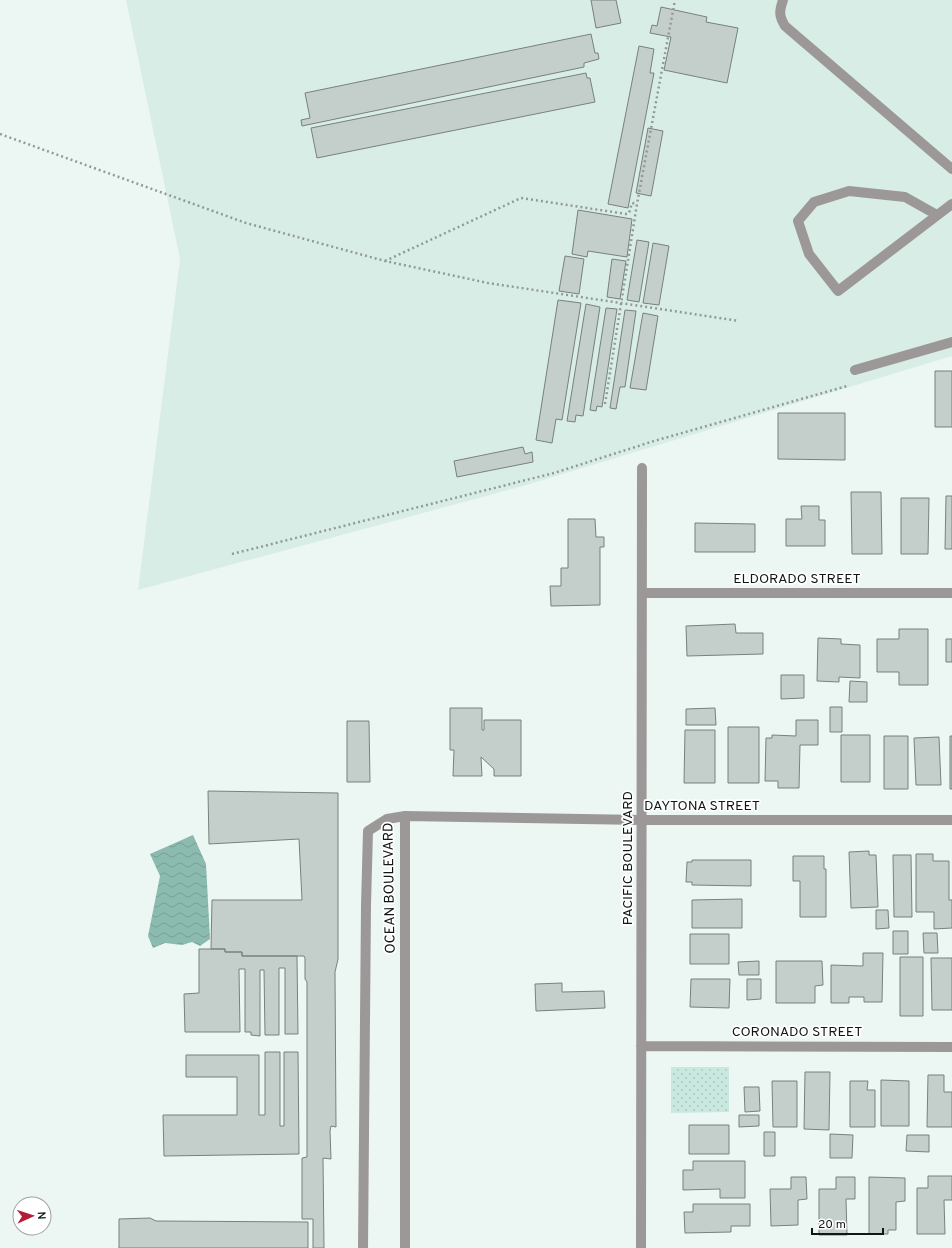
<svg xmlns="http://www.w3.org/2000/svg" width="952" height="1248" font-family="Overpass,sans-serif">
	<style>
		.built { fill: #d9ede7 }
		.grass { fill: url(#grass-dots) }
		.water { fill: url(#water-waves) }
		.building { fill: #c4cfcc; stroke: #77817f }
		.lines { fill: none; stroke-linecap: round; stroke-linejoin: round }
		.path { stroke: #929a97; stroke-width: 2.5; stroke-dasharray: 2 3; stroke-linecap: butt }
		.service { stroke: #9d9898; stroke-width: 10 }
		.minor { stroke: #9d9898; stroke-width: 10 }
		.labels { text-anchor: middle; dominant-baseline: central; stroke-width: 3.5; stroke-linejoin: round; paint-order: stroke }
		.street-label { font-size: 14px; fill: #121615; stroke: #fff }
	</style>
	<defs>
		<pattern id="grass-dots" width="8" height="8" patternUnits="userSpaceOnUse"><rect width="8" height="8" fill="#c9e8e0"/><path d="M2 2h.1M6 6h.1" fill="none" stroke="#acc6bf" stroke-width="1.8" stroke-linecap="round"/></pattern>
		<pattern id="water-waves" width="16" height="10" patternUnits="userSpaceOnUse"><rect width="16" height="10" fill="#8bbaae"/><path d="M0 5q4-4 8 0t8 0" fill="none" stroke="#779f95"/></pattern>
	</defs>
	<rect width="100%" height="100%" fill="#ecf7f4"/>
	<path class="built" d="M126 0H952V356L523 486 138 590 180 259Z"/>
	<path class="grass" d="M671 1067H729V1112L671 1113Z"/>
	<path class="water" d="M193 835 206 864 210 939 200 946 192 942 182 945 165 943 153 948 148 936 160 876 150 854Z"/>
	<path class="building" d="M591 0H616L621 23 596 28Z
		M661 7 707 17 706 22 738 28 727 83 664 70 671 37 650 33 652 25 657 26Z
		M591 34 595 53H598L599 59 584 63V67L302 126 301 120 310 118 305 93Z
		M639 46 654 49 650 73H654L628 208 608 204Z
		M586 73 587 78H590L595 102 317 158 311 128Z
		M648 128 663 131 651 196 636 193Z
		M578 210 632 219 627 257 588 251 587 257 572 254Z
		M637 240 649 242 639 302 627 300Z
		M653 243 669 246 659 305 643 303Z
		M565 256 584 259 579 294 559 291Z
		M612 259 626 261 620 299 607 297Z
		M558 300 581 303 562 420 556 419 552 443 536 440Z
		M586 304 600 307 583 416 576 415 575 422 567 421Z
		M606 308 617 309 602 407 597 406 596 411 590 410Z
		M625 310 636 311 625 387H620L616 409 610 408Z
		M643 313 658 316 646 390 630 388Z
		M935 371H952V427H935Z
		M778 413H845V460L778 459Z
		M523 447 525 454 532 452 533 462 457 477 454 461Z
		M851 492H881L882 554H852Z
		M946 496H952V549H945Z
		M901 498H929L928 554H901Z
		M801 506H819V520H825V546H786V519H802Z
		M568 519H595L596 537H604V547H600V605L551 606 550 586H561V568H568Z
		M695 523 755 524V552H695Z
		M735 624 736 633H763V654L687 656 686 626Z
		M899 629H928V685H899V672H877V639H899Z
		M818 638 841 639V644L860 645V678L839 677V682L817 681Z
		M946 639H952V662H946Z
		M781 675H804V698L781 699Z
		M850 681 867 682V702H849Z
		M830 707H842V732H830Z
		M450 708H482V730H484V720H521V776H494V769L481 757 482 776H453L454 750H450Z
		M715 708 716 725H686V709Z
		M796 720H818V745H800L799 788H778V781H765L766 738H772V735L796 736Z
		M347 721H369L370 782H347Z
		M728 727H759V783H728Z
		M685 730H715V783H684Z
		M841 735H870V782H841Z
		M884 736H908V789H884Z
		M950 736H952V789H950Z
		M939 737 941 785H916L914 738Z
		M208 791 338 793V959L335 972 336 1127 331 1126 330 1131 331 1159 323 1158 324 1248H313V1219H302V1158L307 1157V982L305 979V958L304 956H242V952H225V949H211L212 900H302L299 839 209 844Z
		M869 851V855H876L878 907 851 908 849 852Z
		M916 854H933V861H949V900H952V928L934 929V912H916Z
		M893 855H911L912 917H894Z
		M793 856H824V869H826V917H800V881H793Z
		M692 860H751V886L692 885V882H686L687 862H692Z
		M742 899V928H692V900Z
		M876 910H888L889 928 876 929Z
		M893 931H908V954H893Z
		M923 933H937L938 953H924Z
		M690 934H729V964H690Z
		M199 949H225V952H242V956H297L298 1034H285V968H279V1035H265L264 970H260V1036L251 1035V1032H245V969H239L240 1032H185L184 994 199 993Z
		M863 953H883L882 1002H864V997H849V1003H831V965L863 966Z
		M900 957H923V1016H900Z
		M931 958H952V1010H932Z
		M759 961V975H739L738 962Z
		M776 961H822L823 985 815 986V1003H776Z
		M691 979H730L729 1008 690 1007Z
		M747 979H761V999L747 1000Z
		M562 983V992L604 991 605 1008 536 1011 535 984Z
		M265 1052H280V1126H284V1052H298L299 1154 164 1156 163 1115H237V1077H186V1055H259V1115H265Z
		M805 1072H830L829 1130 804 1129Z
		M928 1075H944V1092H952V1127H927Z
		M881 1080 909 1081V1126H881Z
		M772 1081H797V1127H773Z
		M850 1081H868L867 1090H875V1127H850Z
		M744 1087H759L760 1111 745 1112Z
		M739 1115H759V1126L739 1127Z
		M689 1125H729V1154H689Z
		M764 1132H775V1156H764Z
		M830 1134 853 1135 852 1158H830Z
		M907 1135H929V1152L906 1151Z
		M693 1161H745V1198H720V1189L683 1190V1170H693Z
		M928 1176H952V1200H944L945 1234H917V1188H928Z
		M791 1177H806L807 1199 798 1200V1225L771 1226 770 1189H791Z
		M836 1177H855V1199H846L847 1235H819V1189H836Z
		M869 1177 905 1178V1201L896 1202V1230H888V1234H869Z
		M693 1204H750V1226H731V1232L685 1233 684 1212H693Z
		M150 1218 156 1221 308 1222V1248H119V1219Z"/>
	<g class="lines">
		<path class="path" d="M0 134 246 223 385 261 488 283 739 321
			M385 261 521 198 626 214 629 213 632 203 637 204
			M605 404 637 204 675 0
			M232 554 554 473 654 441 847 386"/>
		<path class="service" d="M783 0C779 12 779 16 785 26L952 169
			M937 215 905 197 849 191 814 202 798 221 809 254 838 291 952 204
			M855 370 952 342"/>
		<path class="minor" d="M642 593H952
			M641 1046 952 1047
			M363 1248 366 905 368 831 387 819 405 816 641 820H952
			M405 1248V816
			M641 1248 642 468"/>
	</g>
	<g class="labels">
		<g class="street-label">
			<text x="797" y="579">ELDORADO STREET</text>
			<text x="702" y="806">DAYTONA STREET</text>
			<text transform="translate(628 858) rotate(-90)">PACIFIC BOULEVARD</text>
			<text transform="translate(390 888) rotate(-91)">OCEAN BOULEVARD</text>
			<text x="797" y="1032">CORONADO STREET</text>
		</g>
	</g>
	<g transform="translate(32 1216) rotate(87)"><circle r="19" fill="#ffffff" stroke="#a0a2a1"/>
	<path d="M0-3L7 15L0 10L-7 15Z" fill="#b11e36"/>
	<text y="-6" font-size="11" font-weight="bold" text-anchor="middle" fill="#121615">N</text>
	</g>
	<path d="M812 1228v6h71v-6" fill="none" stroke="#121615" stroke-width="2"/>
	<text x="818" y="1228" font-size="12" fill="#121615" stroke="#ffffff" stroke-width="3" paint-order="stroke">20 m</text>
</svg>
